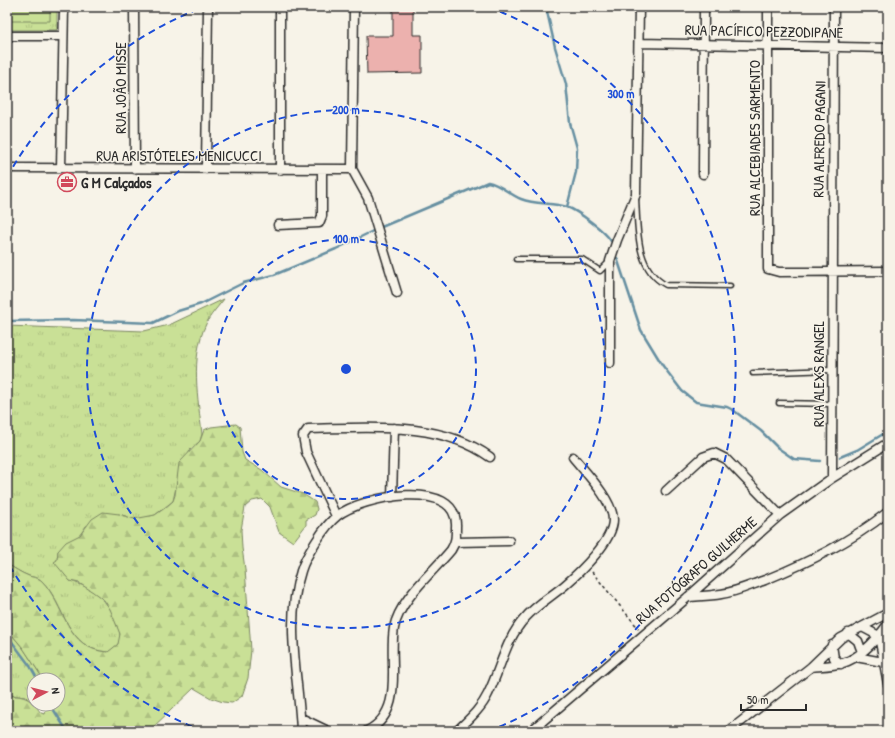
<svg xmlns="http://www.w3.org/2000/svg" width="895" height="738" font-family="'Patrick Hand',sans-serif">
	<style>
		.grass { fill: url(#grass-tufts); stroke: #7a8660 }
		.forest { fill: url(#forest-firs); stroke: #7a8660 }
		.garden { fill: #c9e096; stroke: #7a8660 }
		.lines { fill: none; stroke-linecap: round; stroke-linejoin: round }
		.stream { stroke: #668fa1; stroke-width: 2.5 }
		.building { fill: #ecb1ae; stroke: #2b2b2b }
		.service-casing { stroke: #2b2b2b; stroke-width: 7 }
		.minor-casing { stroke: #2b2b2b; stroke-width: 11 }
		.path { stroke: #2b2b2b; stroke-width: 1.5; stroke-dasharray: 3 3; stroke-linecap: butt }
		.service { stroke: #f7f3e8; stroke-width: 4 }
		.minor { stroke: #f7f3e8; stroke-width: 8 }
		.ring { fill: none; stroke: #1d4ed8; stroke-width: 2; stroke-dasharray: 7 5 }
		.labels { text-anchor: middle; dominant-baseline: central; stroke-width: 3; stroke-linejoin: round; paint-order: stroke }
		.street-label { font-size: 15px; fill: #2b2b2b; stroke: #f7f3e8 }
		.poi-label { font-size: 15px; font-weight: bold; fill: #2b2b2b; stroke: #f7f3e8; text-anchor: start }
		.centre { fill: #1d4ed8; stroke: #f7f3e8; stroke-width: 2 }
		.ring-label { font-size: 12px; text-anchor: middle; font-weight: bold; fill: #1d4ed8; stroke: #f7f3e8; stroke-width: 3; stroke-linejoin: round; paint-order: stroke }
	</style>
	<defs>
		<pattern id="grass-tufts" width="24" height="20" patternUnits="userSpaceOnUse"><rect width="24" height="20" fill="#c9e096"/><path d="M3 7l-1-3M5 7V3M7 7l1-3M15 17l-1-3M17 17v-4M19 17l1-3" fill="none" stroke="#adc081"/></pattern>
		<pattern id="forest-firs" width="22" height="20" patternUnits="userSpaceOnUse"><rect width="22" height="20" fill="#c9e096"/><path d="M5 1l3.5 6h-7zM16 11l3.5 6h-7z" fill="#adc081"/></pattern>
	</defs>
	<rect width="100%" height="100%" fill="#f7f3e8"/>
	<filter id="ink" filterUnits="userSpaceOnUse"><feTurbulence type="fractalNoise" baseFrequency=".025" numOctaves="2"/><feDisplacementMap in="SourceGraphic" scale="8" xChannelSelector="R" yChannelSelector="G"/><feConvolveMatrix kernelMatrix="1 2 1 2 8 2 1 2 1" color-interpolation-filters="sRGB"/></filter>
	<g filter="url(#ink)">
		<path class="grass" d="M7 7H57V30H7Z
			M224 299C218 307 210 315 206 324 190 358 198 398 202 434L200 441 190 450 177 483 173 501 155 515 145 518 134 519 119 514 86 526 80 535 58 551 57 560 70 581C93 587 111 603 118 626 120 632 121 639 118 644 116 647 111 650 108 652 65 649 66 605 42 581 38 577 35 578 29 576 21 573 14 568 7 564V326L144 331 169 325Z
			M7 629 23 648 44 680H34V704L26 697 7 695Z"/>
		<path class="forest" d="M236 424 240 427 242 452 245 460 262 470 281 487 303 494 315 502 317 509 315 515 306 520V525L293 542 279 532 270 507 262 499 252 501 245 507 241 530 242 548 245 569 251 650 248 678 242 696 232 703 223 702 211 698 194 688 149 731H7V695C26 696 30 698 41 713L45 714 48 704H58V680H44L23 648 7 629V564C14 568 21 573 29 576 35 578 37 577 42 581 65 605 66 650 108 652L118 644 120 634 110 609 104 600 93 592 79 583 70 581 54 562 57 560 58 551 66 542 80 535 92 519 103 512 119 514 134 519 155 515 165 508 173 501 175 495 179 463 200 441 204 430 211 427Z"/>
		<path class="garden" d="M7 7H50V21H7Z"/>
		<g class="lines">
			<path class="stream" d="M546 7 555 47 566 84 570 123 577 148 576 172 567 207
				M617 258 641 330 663 366 682 391 696 402 727 407 733 410 761 431 778 448 794 459 820 461
				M7 321 73 320 153 323 178 311 201 304 243 283 274 275 298 265 336 249 379 228 488 182C500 184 510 195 521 199 536 205 552 202 567 207 578 211 605 231 611 241
				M840 457 857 450 888 431
				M7 635 30 666 38 680
				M50 704 67 731"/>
		</g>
		<path class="building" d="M393 7H413V35H422V73L367 74 366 36H393Z"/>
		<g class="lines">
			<defs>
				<path id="service" d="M636 198C638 228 635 269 666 285L730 286
					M516 259H582L600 271 609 262
					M753 373 832 370
					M779 403 832 404"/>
				<path id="minor" d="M134 7 135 169
					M354 7 352 169 368 198 397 293
					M768 7V269L779 272 888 271
					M7 36H63
					M639 43 888 48
					M7 168 352 169
					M61 168 64 7
					M206 169 208 7
					M280 170V7
					M703 174 704 7
					M278 225 319 223 322 216V170
					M610 363V261L617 240 636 194 639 7
					M832 478 834 7
					M666 491 703 457 714 453 726 459 780 515
					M392 497 394 428
					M336 516 306 452 303 436 308 429C368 428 439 420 490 457
					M456 542 509 541
					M688 597C699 596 710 596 721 594 736 592 751 585 765 580 809 562 850 542 888 512
					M862 627 879 636 888 684
					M848 633 858 641 862 652
					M832 645 834 658 841 664
					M856 657 883 662
					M811 667C821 666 833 666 843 663 862 657 877 639 888 624
					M301 718 328 731
					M301 731C299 679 284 623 301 571 305 557 325 525 337 516 362 496 459 477 456 527 456 537 456 542 451 550 433 572 399 600 394 628 388 663 406 711 367 731
					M457 731C468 720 481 709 488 694 501 668 505 640 525 618 536 605 552 596 565 585 580 572 613 541 613 520 613 500 585 472 573 457
					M531 731 688 597 780 515 832 478 888 443
					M729 731 811 667 841 638 888 613"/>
			</defs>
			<use href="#service" class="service-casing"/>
			<use href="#minor" class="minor-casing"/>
			<path class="path" d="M592 572 639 629"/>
			<use href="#service" class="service"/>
			<use href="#minor" class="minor"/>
		</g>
	</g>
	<g class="ring">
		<circle cx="346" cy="369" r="130"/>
		<circle cx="346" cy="369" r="259"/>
		<path d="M203 731A389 389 0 0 1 7 561M7 177A389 389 0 0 1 203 7M489 7A389 389 0 0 1 489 731"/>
	</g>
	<defs>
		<symbol id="office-ring" viewBox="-11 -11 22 22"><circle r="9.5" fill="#f7f3e8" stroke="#d1495b" stroke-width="1.5"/><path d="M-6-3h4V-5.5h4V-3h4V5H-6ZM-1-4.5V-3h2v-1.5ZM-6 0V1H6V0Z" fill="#d1495b"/></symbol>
	</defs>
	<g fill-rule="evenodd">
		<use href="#office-ring" x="56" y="171" width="22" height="22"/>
	</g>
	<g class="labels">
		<g class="street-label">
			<text transform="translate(764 31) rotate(1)">RUA PACÍFICO PEZZODIPANE</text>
			<text transform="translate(120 88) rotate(-90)">RUA JOÃO MISSE</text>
			<text transform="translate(754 138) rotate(-90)">RUA ALCEBIADES SARMENTO</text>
			<text transform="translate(819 139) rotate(-89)">RUA ALFREDO PAGANI</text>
			<text x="179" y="155">RUA ARISTÓTELES MENICUCCI</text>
			<text transform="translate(818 374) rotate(-90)">RUA ALEXS RANGEL</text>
			<text transform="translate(696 570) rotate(-41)">RUA FOTÓGRAFO GUILHERME</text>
		</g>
		<g class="poi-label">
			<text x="81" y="182">G M Calçados</text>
		</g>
	</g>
	<circle cx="346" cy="369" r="6" class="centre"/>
	<g class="ring-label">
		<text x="621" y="98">300 m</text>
		<text x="346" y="114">200 m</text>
		<text x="346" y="243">100 m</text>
	</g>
	<rect width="895" height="738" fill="none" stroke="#f7f3e8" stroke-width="24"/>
	<rect x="12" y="12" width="871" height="714" fill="none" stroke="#2b2b2b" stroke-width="1.5" filter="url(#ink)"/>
	<g transform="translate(46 692) rotate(83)"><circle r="19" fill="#f7f3e8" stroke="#a5a39c"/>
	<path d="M0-3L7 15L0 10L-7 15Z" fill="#d1495b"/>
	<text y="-6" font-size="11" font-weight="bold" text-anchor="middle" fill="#2b2b2b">N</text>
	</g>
	<path d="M741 704v6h65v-6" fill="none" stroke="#2b2b2b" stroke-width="2"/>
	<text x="747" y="704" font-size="12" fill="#2b2b2b" stroke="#f7f3e8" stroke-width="3" paint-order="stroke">50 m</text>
</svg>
